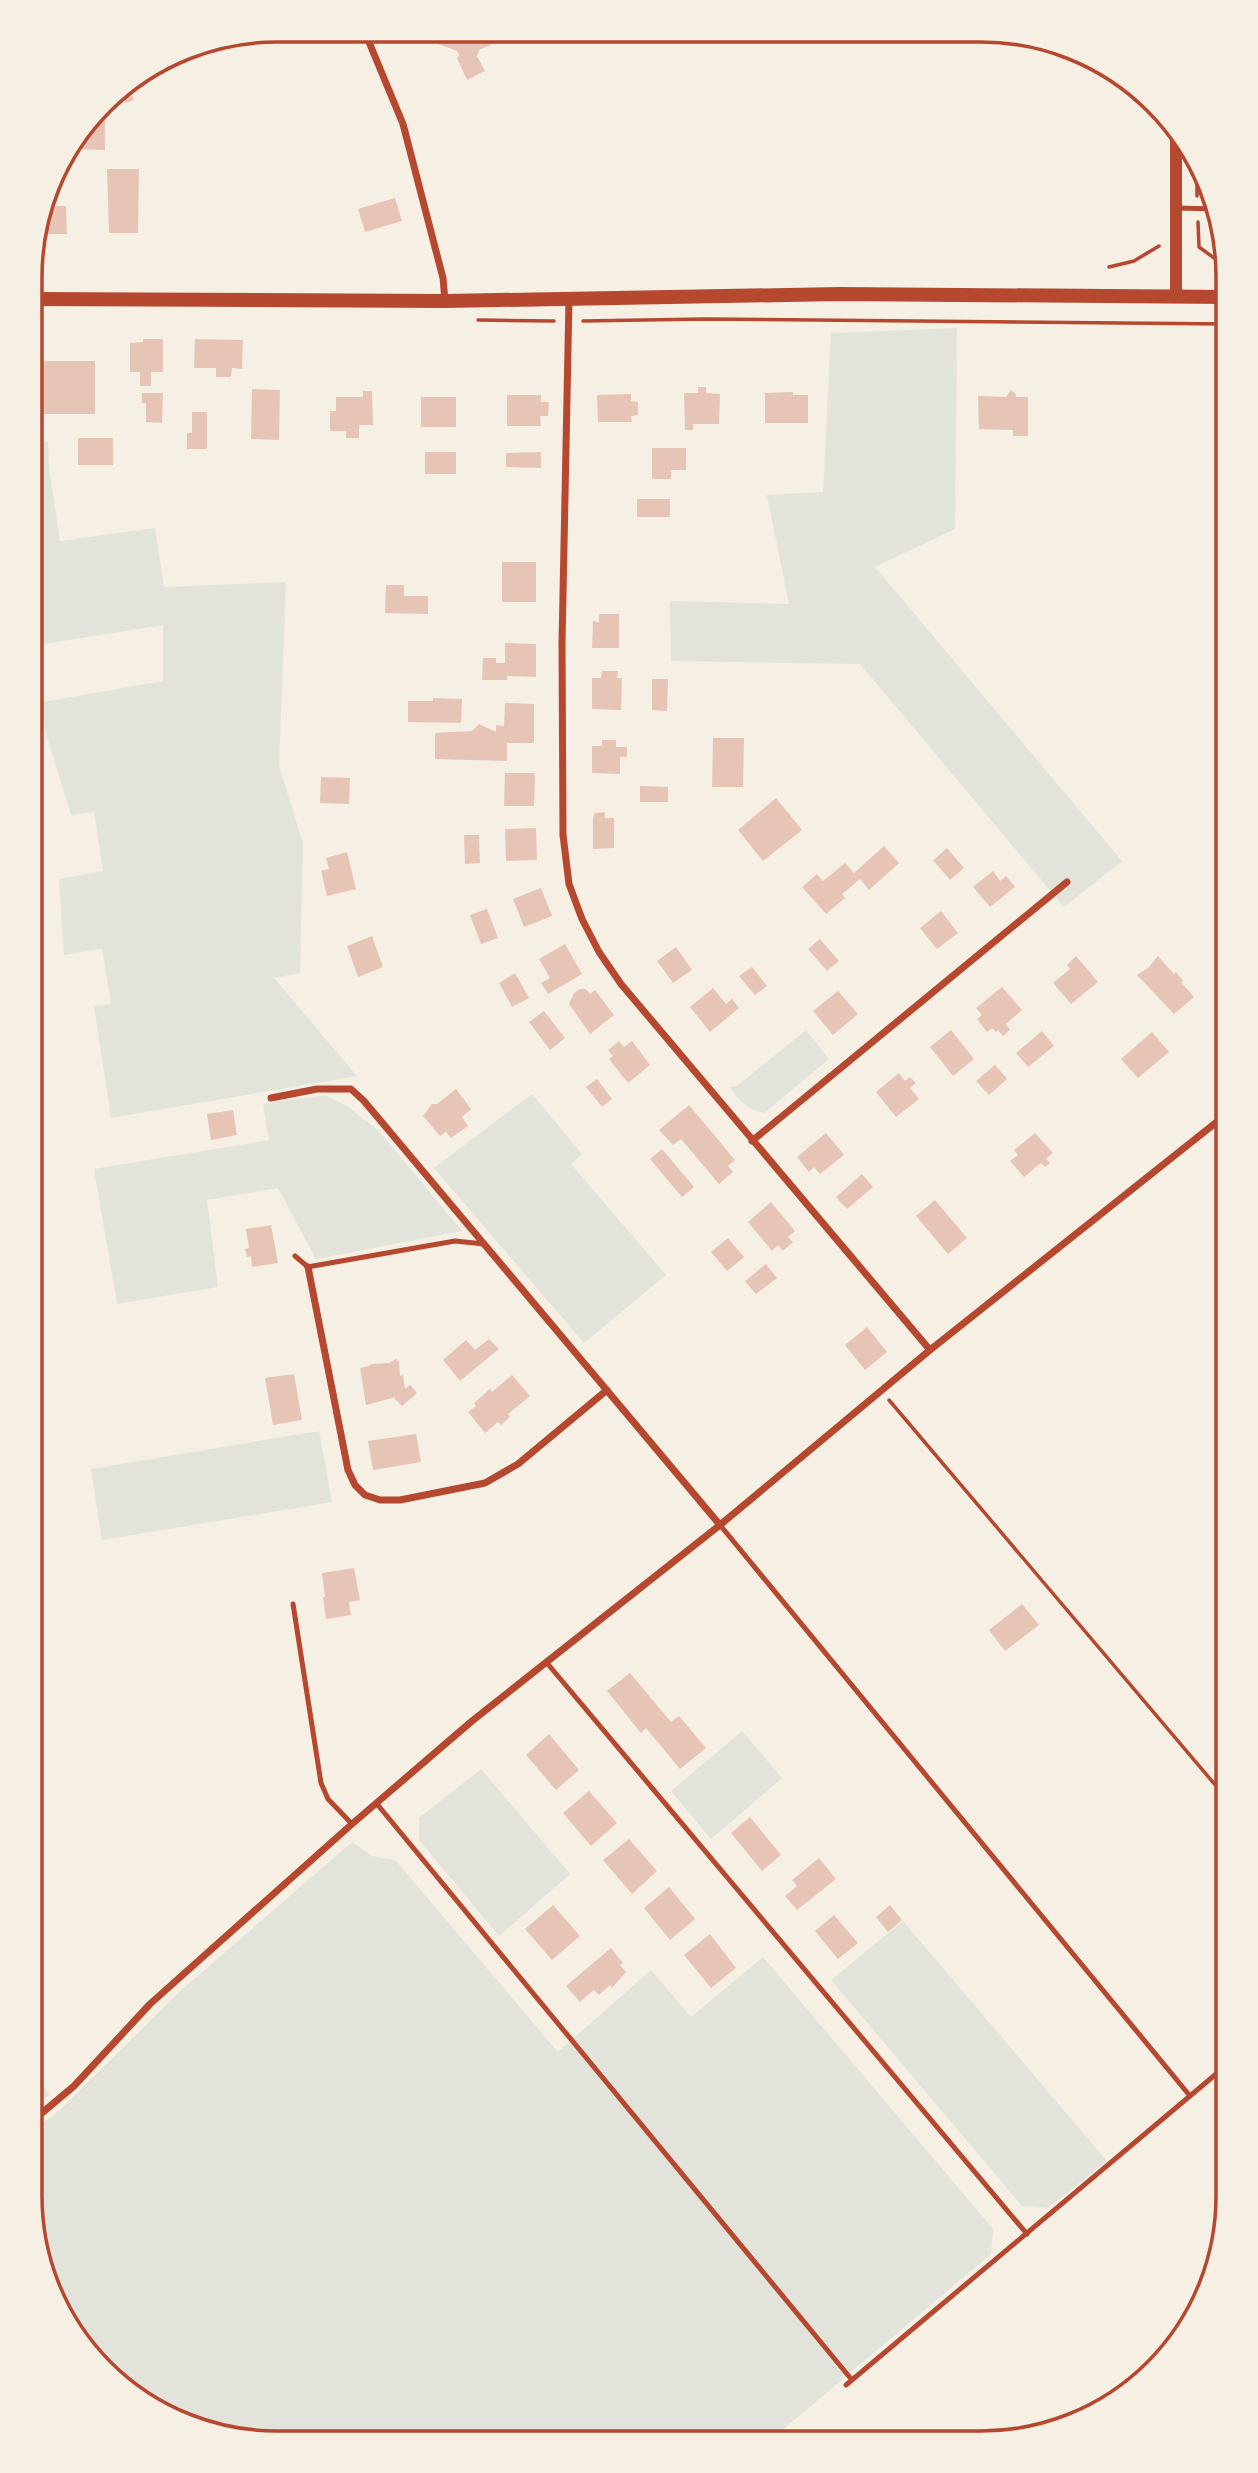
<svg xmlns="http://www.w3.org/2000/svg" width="1258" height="2473" font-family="'Roboto Serif',serif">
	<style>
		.green { fill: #e2e4dc }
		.building { fill: #e6c5b7 }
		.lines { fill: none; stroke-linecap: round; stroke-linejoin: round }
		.path { stroke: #b5482f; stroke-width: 3.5 }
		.service { stroke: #b5482f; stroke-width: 5 }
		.minor { stroke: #b5482f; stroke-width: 7 }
		.tertiary { stroke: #b5482f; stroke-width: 12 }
		.secondary { stroke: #b5482f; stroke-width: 14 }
		.rim { fill: none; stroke: #b5482f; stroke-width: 3.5 }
	</style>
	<rect width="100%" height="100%" fill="#f6efe4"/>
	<path class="green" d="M957 328 955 529 875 567 1122 861 1064 907 860 664 671 661 670 601 789 604 767 495 823 492 831 333Z
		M48 442 49 469 60 541 155 528 164 587 286 582 279 766 303 843 300 973 274 978 357 1076 111 1118 94 1006 111 1004 102 949 64 955 59 879 103 871 94 812 71 815 37 703 163 681V625L31 646 32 443Z
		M806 1030 829 1059 764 1113C747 1110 739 1100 729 1087L737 1086Z
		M532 1094 582 1154 571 1164 666 1275 584 1343 434 1168Z
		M324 1095 347 1106 378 1130 462 1231 316 1259 278 1188 207 1200 218 1287 117 1304 94 1169 269 1140 263 1104Z
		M319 1431 332 1502 102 1540 91 1469Z
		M742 1731 782 1778 711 1839 671 1791Z
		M481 1769 570 1874 499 1936 419 1840V1818Z
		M352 1842 372 1856 396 1861 558 2052 651 1970 691 2017 763 1957 993 2229 991 2254 767 2443 244 2441 182 2424 114 2382 43 2275 30 2196V2132L59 2111 177 1994Z
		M903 1921 1107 2161 1048 2208 1022 2206 831 1980Z
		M30 2064 49 2095 38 2103 30 2102Z"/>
	<path class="building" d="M434 31H494L499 41 479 50 477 56 485 71 467 80 457 58 459 55 457 51 420 37Z
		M127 83 134 100 126 103 122 93 119 94 117 89Z
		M93 118H105V150L69 149Z
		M107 169H139L138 233H109Z
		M395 198 402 221 365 232 358 209Z
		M44 206H66L67 234H39V221Z
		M143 339H163V372H151V386H140V372H130V343L143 342Z
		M195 339 243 340 242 369 232 368 231 377H216V368H194Z
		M41 361H95V414H41Z
		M698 387H706V393L720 394 719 424H693V430H685L684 393H698Z
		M252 389 280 390 279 440 251 439Z
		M1011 390 1016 394V397H1028V436H1013V430L979 429 978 396 1006 397Z
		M363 391H372L373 425H359V438H346V431H330V411H336V397H363Z
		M793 392V395H808V423H765V393Z
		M142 393H163L162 423 146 422V403H142Z
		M631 394V401L638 402V415L631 416 632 422H598L597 395Z
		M507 395H541V402H549L548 416H540L541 426H507Z
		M421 397H456V427H421Z
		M192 412H207V449H187V433H192Z
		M78 438H113V465H78Z
		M652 448H686V470H671V479H652Z
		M425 452H456V474H425Z
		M541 452V468L506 467V453Z
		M637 499H670V517H637Z
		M502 562H536V602H502Z
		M386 585H404V596H428V614L385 613Z
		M599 614H619V648H592L593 621 599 622Z
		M505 643 536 644V677L507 676V680H482L483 658H496V663H505Z
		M602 671H618L617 678H622L621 710 592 709V678H601Z
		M652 679H668L667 711 652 710Z
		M433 698 462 699 461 723 408 722V701H433Z
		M505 703 534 704V743H507V761L435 759V733L472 731 479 724 496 732V725L504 726Z
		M713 738H744L743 787H712Z
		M602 740H616V747H627V757H620V774L592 773V746H602Z
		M505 773H535L534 806H504Z
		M321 777 350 778 349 804 320 803Z
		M640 786 668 787V802H640Z
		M776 798 802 830 763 861 738 830Z
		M605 812V818H614V848L593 849V818L595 813Z
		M536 828 537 860 506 861 505 829Z
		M464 835H479L480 863 465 864Z
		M884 846 899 863 869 890 860 879 842 894 845 898 826 914 802 887 817 874 823 881 845 863 854 873Z
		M947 848 964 868 950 880 933 860Z
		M347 852 356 889 327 896 321 871 329 869 326 858Z
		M993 871 1000 881 1006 876 1015 887 990 907 973 887Z
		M541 888 552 916 524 927 513 899Z
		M487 909 498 938 481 944 470 915Z
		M941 911 958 933 937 949 920 928Z
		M372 936 383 967 358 977 347 946Z
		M820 939 839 961 827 971 808 949Z
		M565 944 582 974 548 994 541 983 550 978 539 959Z
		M676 947 692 970 673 983 657 961Z
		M1076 956 1098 982 1071 1004 1053 983 1070 969 1067 965Z
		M1158 956 1174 974 1176 972 1183 981 1181 982 1194 997 1174 1014 1137 975 1148 968Z
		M752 967 767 986 755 995 739 976Z
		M515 973 529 998 512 1007 499 983Z
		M1002 987 1022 1010 1006 1024 1010 1030 1003 1036 998 1030 996 1032 992 1028 987 1032 977 1019 982 1015 976 1008Z
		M713 988 726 1004 732 999 739 1008 710 1032 690 1007Z
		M580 989H586L590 994 595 990 614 1015 590 1034 569 1004 574 993Z
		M838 991 858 1014 833 1035 813 1011Z
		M544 1011 565 1038 550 1050 529 1022Z
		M951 1030 974 1059 953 1076 930 1047Z
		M1042 1031 1054 1046 1028 1067 1016 1053Z
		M1152 1032 1169 1052 1138 1078 1121 1059Z
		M619 1041 624 1047 632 1041 650 1065 628 1083 609 1059 613 1056 608 1050Z
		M995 1065 1007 1079 989 1095 976 1081Z
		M899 1073 905 1081 910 1077 916 1083 910 1088 919 1099 896 1117 876 1092Z
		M597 1079 612 1099 602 1107 586 1087Z
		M456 1089 471 1109 462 1117 468 1126 451 1138 446 1132 440 1136 423 1116 432 1104H437Z
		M689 1105 735 1160 728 1166 733 1172 719 1184 681 1139 673 1145 659 1130Z
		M233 1110 237 1135 211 1140 207 1114Z
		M826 1133 844 1155 820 1174 814 1167 809 1172 797 1157Z
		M1035 1133 1053 1153 1046 1159 1050 1163 1045 1167 1041 1163 1024 1177 1010 1161 1018 1155 1014 1150Z
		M662 1149 694 1187 682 1197 650 1159Z
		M862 1174 873 1187 847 1209 836 1197Z
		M935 1200 967 1238 948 1254 916 1216Z
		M771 1202 795 1231 788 1237 793 1242 783 1251 778 1245 772 1251 748 1222Z
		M271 1225 278 1263 252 1267 251 1256 247 1257 245 1249 249 1248 246 1229Z
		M728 1238 744 1257 727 1271 711 1252Z
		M766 1264 777 1278 756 1294 745 1281Z
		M867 1327 887 1352 865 1370 845 1345Z
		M489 1339 499 1349 460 1381 443 1360 466 1340 475 1350Z
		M396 1359 399 1362 400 1376 403 1375 405 1389 410 1385 417 1393 402 1406 394 1398 396 1397 366 1405 360 1368 369 1366 371 1364 389 1363Z
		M294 1374 302 1420 273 1425 265 1378Z
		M512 1375 530 1396 508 1414 510 1417 501 1425 498 1422 485 1433 468 1412 476 1406 474 1403 490 1389 492 1392Z
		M416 1434 421 1462 373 1470 368 1441Z
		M354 1568 360 1600 349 1602 351 1615 326 1619 323 1597H325L322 1573Z
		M1022 1604 1039 1625 1005 1651 989 1630Z
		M630 1673 671 1722 679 1716 706 1748 680 1769 646 1728 641 1733 607 1691Z
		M549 1734 579 1770 556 1790 526 1755Z
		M589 1791 617 1823 591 1846 563 1813Z
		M750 1817 781 1855 762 1871 731 1833Z
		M629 1839 657 1871 632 1894 603 1860Z
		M819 1858 836 1879 797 1910 785 1896 797 1886 792 1880Z
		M669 1887 695 1919 670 1940 644 1908Z
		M553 1905 580 1936 552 1960 525 1929Z
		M890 1905 902 1920 888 1932 876 1917Z
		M834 1915 858 1943 838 1959 815 1931Z
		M710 1934 736 1968 711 1988 684 1955Z
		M611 1948 623 1963 620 1965 626 1972 612 1988 610 1985 599 1995 594 1990 580 2002 566 1986Z"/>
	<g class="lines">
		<path class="path" d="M1197 196V171
			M1198 222 1199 247 1221 263H1226
			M1109 267 1134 261 1159 246
			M478 320 554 321
			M583 321 705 319 1228 324
			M889 1400 1228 1800"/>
		<path class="service" d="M1176 208 1217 209
			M295 1256 308 1267 313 1266 455 1241 484 1244
			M720 1525 1190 2096
			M293 1604 321 1783 328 1799 352 1824
			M547 1663 1027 2234
			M377 1804 852 2380
			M846 2385 1228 2064"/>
		<path class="minor" d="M364 30 403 124 443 278 445 301
			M569 299 562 644 563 835 569 884 582 919 599 952 621 984 930 1350
			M271 1098 317 1089H351L364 1101 720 1525
			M752 1141 1067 882
			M308 1267 348 1470 355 1485 365 1495 380 1500H400L485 1483 518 1464 607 1390
			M30 2123 74 2086 150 2004 352 1824 472 1721 720 1525 930 1350 1228 1113"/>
		<path class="tertiary" d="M1176 139V296"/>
		<path class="secondary" d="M32 299 445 301 840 294 1228 297"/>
	</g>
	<path d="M0 0H1258V2473H0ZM277 42H981A235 235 0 0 1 1216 277V2196A235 235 0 0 1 981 2431H277A235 235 0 0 1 42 2196V277A235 235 0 0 1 277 42Z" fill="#f6efe4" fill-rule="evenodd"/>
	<path class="rim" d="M277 42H981A235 235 0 0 1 1216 277V2196A235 235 0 0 1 981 2431H277A235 235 0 0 1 42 2196V277A235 235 0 0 1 277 42Z"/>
</svg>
